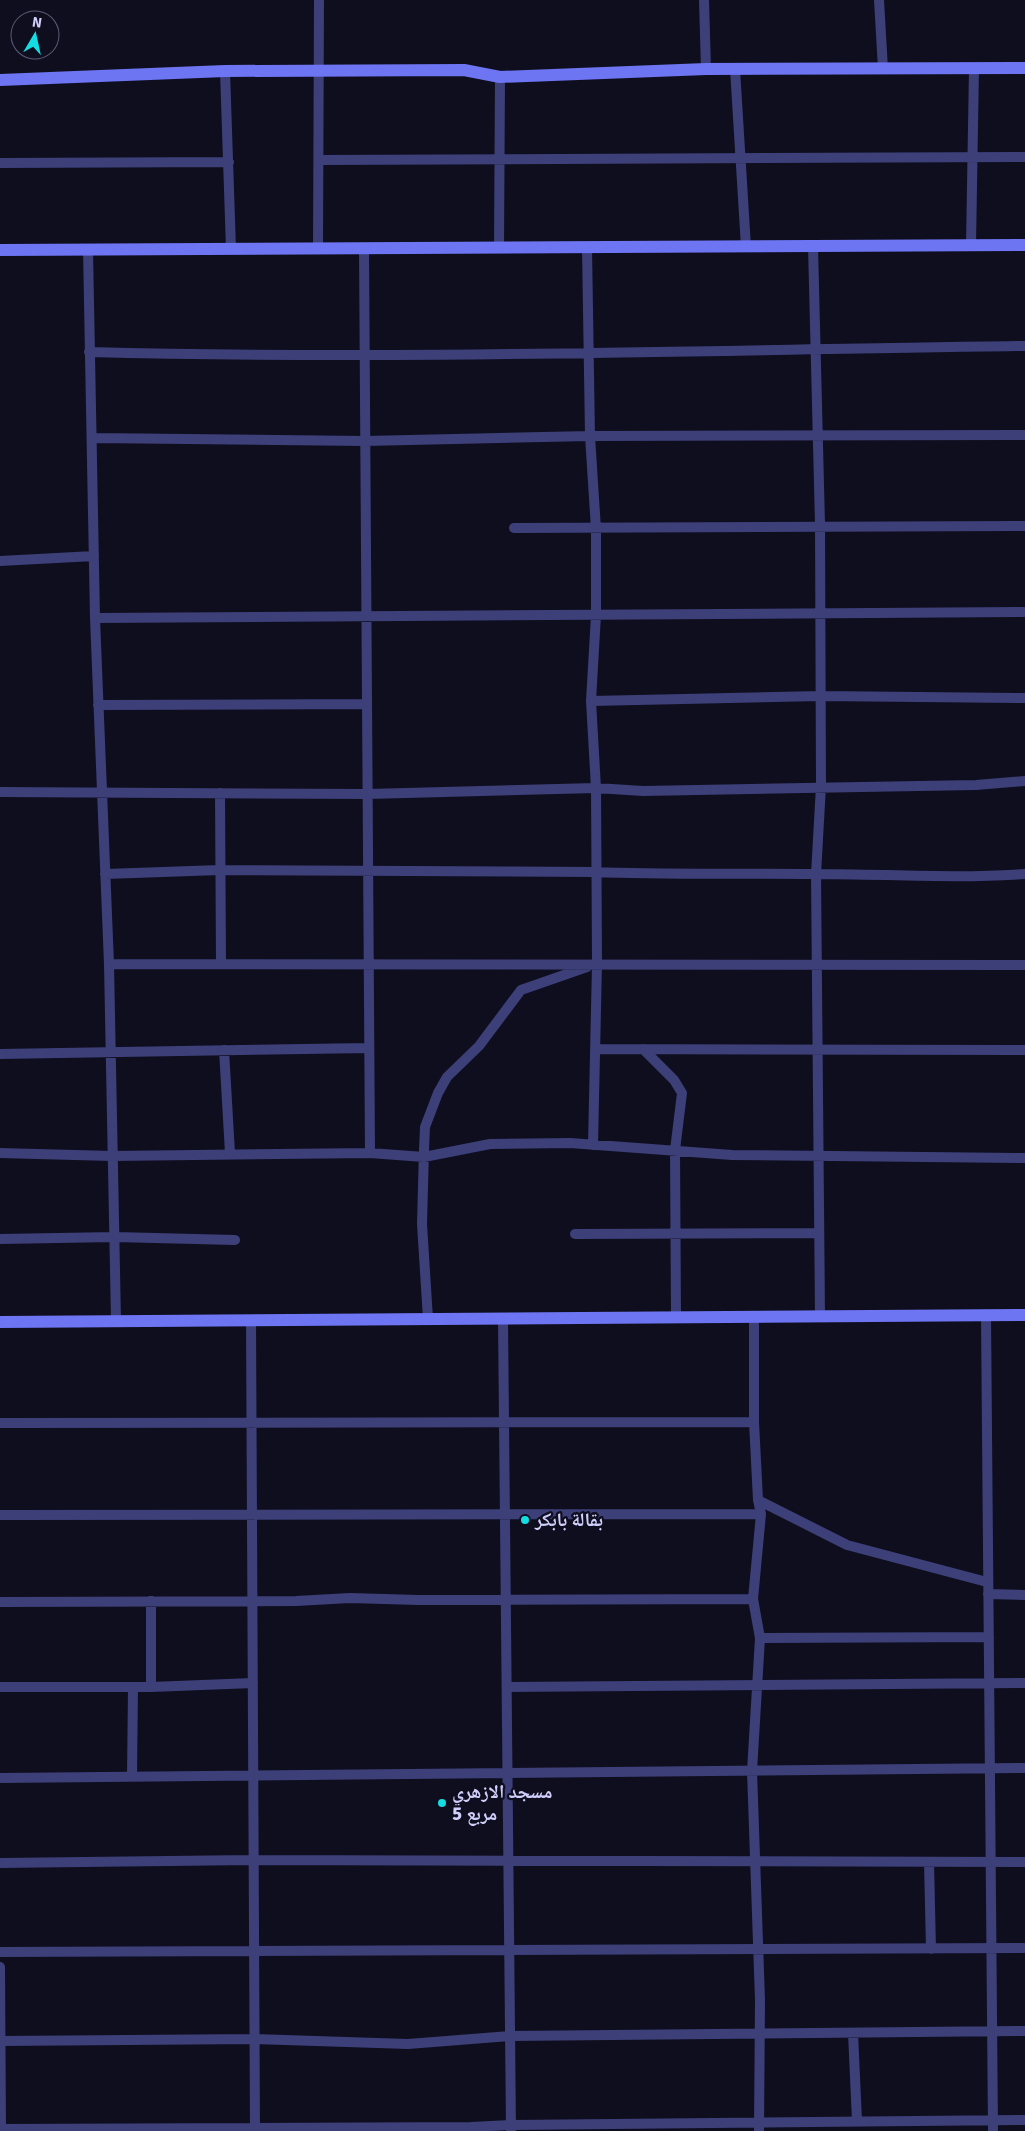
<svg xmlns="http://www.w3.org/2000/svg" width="1025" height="2131" font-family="Signika,'Noto Naskh Arabic',sans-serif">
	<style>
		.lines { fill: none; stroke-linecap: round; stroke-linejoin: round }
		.street { stroke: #3d3f79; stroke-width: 10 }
		.secondary { stroke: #6e75f3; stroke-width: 12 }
		.poi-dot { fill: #13dde2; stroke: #0f0e1e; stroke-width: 2 }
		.labels { text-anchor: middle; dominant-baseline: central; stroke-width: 4.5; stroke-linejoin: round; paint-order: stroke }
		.poi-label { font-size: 19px; font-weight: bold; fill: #d0cffb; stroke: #0f0e1e; text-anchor: start }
	</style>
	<rect width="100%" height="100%" fill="#0f0e1e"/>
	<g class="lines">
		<path class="street" d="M704 0 706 69
			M879 0 883 69
			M735 69 746 247
			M225 71 231 249
			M319 160 1025 157
			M0 163 229 162
			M971 245 974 68
			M813 246 820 524 821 786 816 874 820 1316
			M587 247 590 436 596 529V615L591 701 596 788 597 964 593 1145
			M364 248 370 1153
			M499 248 500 77
			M318 249 319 0
			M88 250 95 618 109 964 116 1321
			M89 352C401 360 713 350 1025 346
			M93 438 365 441 590 436 1025 435
			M514 528 1025 526
			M0 561 94 556
			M95 618 1025 612
			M591 701 820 696 1025 698
			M98 705 367 704
			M0 792 368 794 596 788 643 791 976 785 1025 781
			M220 793 221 963
			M105 874 220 870 595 872C669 875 742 873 816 874 886 874 955 879 1025 874
			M109 964 1025 965
			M595 1049 1025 1050
			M643 1049 674 1080 682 1093 675 1150 676 1317
			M224 1050 230 1153
			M0 1054 369 1048
			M0 1153 112 1156 370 1153 424 1157 490 1144 570 1143 732 1155 1025 1158
			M575 1234 818 1233
			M0 1239 115 1237 235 1240
			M986 1315 993 2131
			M754 1317V1422L758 1500 761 1514 753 1599 760 1638 752 1771 760 2000 759 2131
			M428 1319 422 1224 424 1150 425 1127 438 1093 447 1077 479 1046 521 990 587 967
			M503 1319 511 2130
			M251 1320 255 2131
			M0 1423 754 1422
			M758 1500 847 1545 987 1582
			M0 1515 761 1514
			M988 1594 1025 1595
			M0 1602 296 1601 350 1598 418 1600 753 1599
			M760 1638 989 1637
			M0 1687H151L253 1683
			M151 1687V1601
			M507 1687 1025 1683
			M132 1776 133 1687
			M0 1778 1025 1768
			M929 1862 931 1949
			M0 1863 252 1860 1025 1862
			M0 1952 1025 1948
			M0 1967 1 2131
			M853 2033 857 2121
			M0 2041 254 2039 408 2044 510 2036 1025 2031
			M0 2129 471 2127 511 2125 1025 2120"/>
		<path class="secondary" d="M0 80 225 71 464 70 500 77 706 69 1025 68
			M0 250 1025 245
			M0 1322 1025 1315"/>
	</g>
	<g class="poi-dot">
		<circle cx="525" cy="1520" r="5"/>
		<circle cx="442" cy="1803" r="5"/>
	</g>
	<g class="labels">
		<g class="poi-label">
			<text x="535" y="1520">بقالة بابكر</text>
			<text x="452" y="1792">مسجد الازهري<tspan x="452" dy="22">مربع 5</tspan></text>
		</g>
	</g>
	<g transform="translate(35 35) rotate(9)"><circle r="24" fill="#0f0e1e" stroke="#5c5b76"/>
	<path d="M0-4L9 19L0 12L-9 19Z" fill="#13dde2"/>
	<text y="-8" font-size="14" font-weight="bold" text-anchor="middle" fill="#d0cffb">N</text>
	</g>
</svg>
